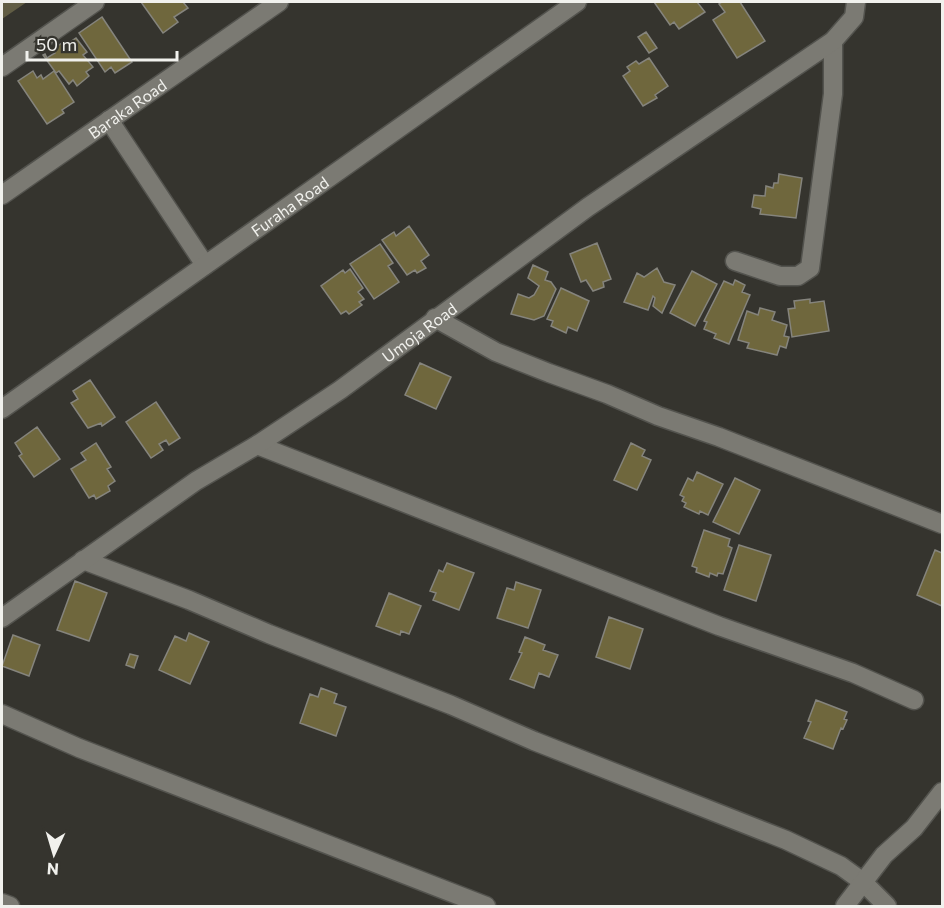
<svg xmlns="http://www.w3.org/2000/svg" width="944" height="908" font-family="Commissioner,sans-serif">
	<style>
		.green { fill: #615d44 }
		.building { fill: #6f673d; stroke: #85847d; stroke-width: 1.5 }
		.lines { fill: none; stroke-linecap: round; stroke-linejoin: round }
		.street-casing { stroke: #53534e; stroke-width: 21 }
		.street { stroke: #7b7a73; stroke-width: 18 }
		.labels { text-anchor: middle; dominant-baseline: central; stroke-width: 5; stroke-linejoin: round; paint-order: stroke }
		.street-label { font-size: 16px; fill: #f1f1ed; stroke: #35342e }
	</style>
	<rect width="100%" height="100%" fill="#35342e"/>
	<path class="green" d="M2 2H27L2 19Z"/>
	<path class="building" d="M141 2H183L188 8 174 17 178 22 163 33Z
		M654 2H697L705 12 679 29 674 22 670 25Z
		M722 2H740L765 41 737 58 713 20 725 12 719 4Z
		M102 17 132 62 115 73 111 67 105 72 79 33Z
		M646 32 657 48 649 53 638 37Z
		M76 38 87 52 83 55 93 67 86 72 89 76 77 86 73 80 69 84 59 71 56 73 43 55 45 54 47 58 55 53 53 49 65 41 67 44Z
		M649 58 668 86 655 95 657 98 643 106 623 76 630 71 627 67 636 61 639 64Z
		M33 71 37 78 41 75 43 79 54 71 74 102 62 110 64 113 47 124 18 81Z
		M779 174 802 178 796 218 760 214 761 209 752 207 754 195 765 196 766 186 773 188 774 183H778Z
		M409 226 429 255 421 261 426 268 417 273 415 270 407 275 382 240 394 232 396 236Z
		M597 243 611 279 603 282 604 287 593 291 586 280 581 282 570 254Z
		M380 244 393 263 388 266 399 282 374 299 350 264Z
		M533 265 548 272 545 280 551 282 556 289 544 316 534 320 511 314 518 294 529 298 534 295 539 286 528 278Z
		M657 268 664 282 675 285 662 313 653 306 655 298 653 296 648 310 624 302 637 273 644 277Z
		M350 269 363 288 358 292 364 299 359 302 362 305 349 314 346 311 341 314 321 286 343 270 345 273Z
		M692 271 717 284 695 326 670 313Z
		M735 280 745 285 742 292 750 295 729 344 714 338 716 334 704 329 707 322 704 321 724 281 733 285Z
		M561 288 589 301 577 331 568 327 566 333 551 326 553 321 547 319Z
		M810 299V303L824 301 829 331 792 337 788 309 795 308 794 301Z
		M760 308 775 312 772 320 787 325 784 336 789 337 786 348 780 346 777 355 747 348 749 343 738 340 747 311 758 315Z
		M420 363 451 377 436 409 405 395Z
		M90 380 115 417 102 426 101 423 88 428 71 403 78 399 73 391Z
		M156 402 180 438 169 445 166 440 159 444 163 450 151 458 126 422Z
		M37 427 60 459 34 477 19 456 22 454 15 443Z
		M96 443 111 467 107 469 115 481 108 486 110 491 96 499 94 495 89 498 71 469 86 460 81 453Z
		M631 443 645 450 642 456 651 460 637 490 614 480Z
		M697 472 723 484 708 515 700 511 699 514 684 507 686 503 682 501 684 497 680 495 688 478 693 481Z
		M735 478 760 490 739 534 713 522Z
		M704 530 730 539 728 546 732 548 723 574 718 573 717 576 710 573 709 577 696 572 697 568 692 566Z
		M739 545 771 555 756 601 724 590Z
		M935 550 942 553V606L917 595Z
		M447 563 474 573 459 610 433 600 436 593 430 591 439 570 443 572Z
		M75 581 107 593 89 641 57 630Z
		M516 582 541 590 528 628 497 618 507 588 514 590Z
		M389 593 421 606 409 634 401 631 400 635 376 626Z
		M609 617 643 629 630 669 596 657Z
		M189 633 209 642 190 684 159 670 175 636 186 641Z
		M13 635 40 645 29 676 2 666Z
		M525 637 545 645 543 650 558 655 549 677 539 673 534 688 510 679 522 653 519 652Z
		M130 654 138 656 134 668 126 665Z
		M321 688 337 694 334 703 346 707 336 736 300 723 310 694 318 697Z
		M816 700 847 712 844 719 847 720 843 729 841 728 833 749 804 738 811 722 808 721Z"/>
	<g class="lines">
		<defs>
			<g id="street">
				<path d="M2 67 95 2"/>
				<path d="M109 120 205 265"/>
				<path id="s1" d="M2 195 279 2"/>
				<path d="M735 261 780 276H798L810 268 833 94V41"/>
				<path d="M435 318 496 352 549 373 607 394 658 416 719 437 942 524"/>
				<path id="s2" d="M2 409 577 2"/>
				<path d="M257 445 719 626 853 673 914 700"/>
				<path d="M83 560 189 600 269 634 451 705 534 741 786 840 841 866 863 882 887 906"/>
				<path id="s3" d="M2 618 196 481 257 445 340 390 588 207 833 41 854 17 856 2"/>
				<path d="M2 714 79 748 486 906"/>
				<path d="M2 903 10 906"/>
				<path d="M845 906 884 855 914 828 942 792"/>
			</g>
		</defs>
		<use href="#street" class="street-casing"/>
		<use href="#street" class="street"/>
	</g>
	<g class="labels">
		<g class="street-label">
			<text stroke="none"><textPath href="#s1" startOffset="152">Baraka Road</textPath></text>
			<text stroke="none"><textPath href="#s2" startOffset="352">Furaha Road</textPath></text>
			<text stroke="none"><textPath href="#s3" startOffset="506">Umoja Road</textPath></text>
		</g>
	</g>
	<rect width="944" height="908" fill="none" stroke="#f1f1ed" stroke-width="6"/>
	<g transform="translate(54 854) rotate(184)" stroke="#35342e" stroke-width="4.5" paint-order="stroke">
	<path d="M0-4.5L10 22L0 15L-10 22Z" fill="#f1f1ed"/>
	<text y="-9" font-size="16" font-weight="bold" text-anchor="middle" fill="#f1f1ed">N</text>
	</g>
	<path d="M27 51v9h150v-9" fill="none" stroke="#f1f1ed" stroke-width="3"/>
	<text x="36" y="51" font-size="18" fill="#f1f1ed" stroke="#35342e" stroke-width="4.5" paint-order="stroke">50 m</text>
</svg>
